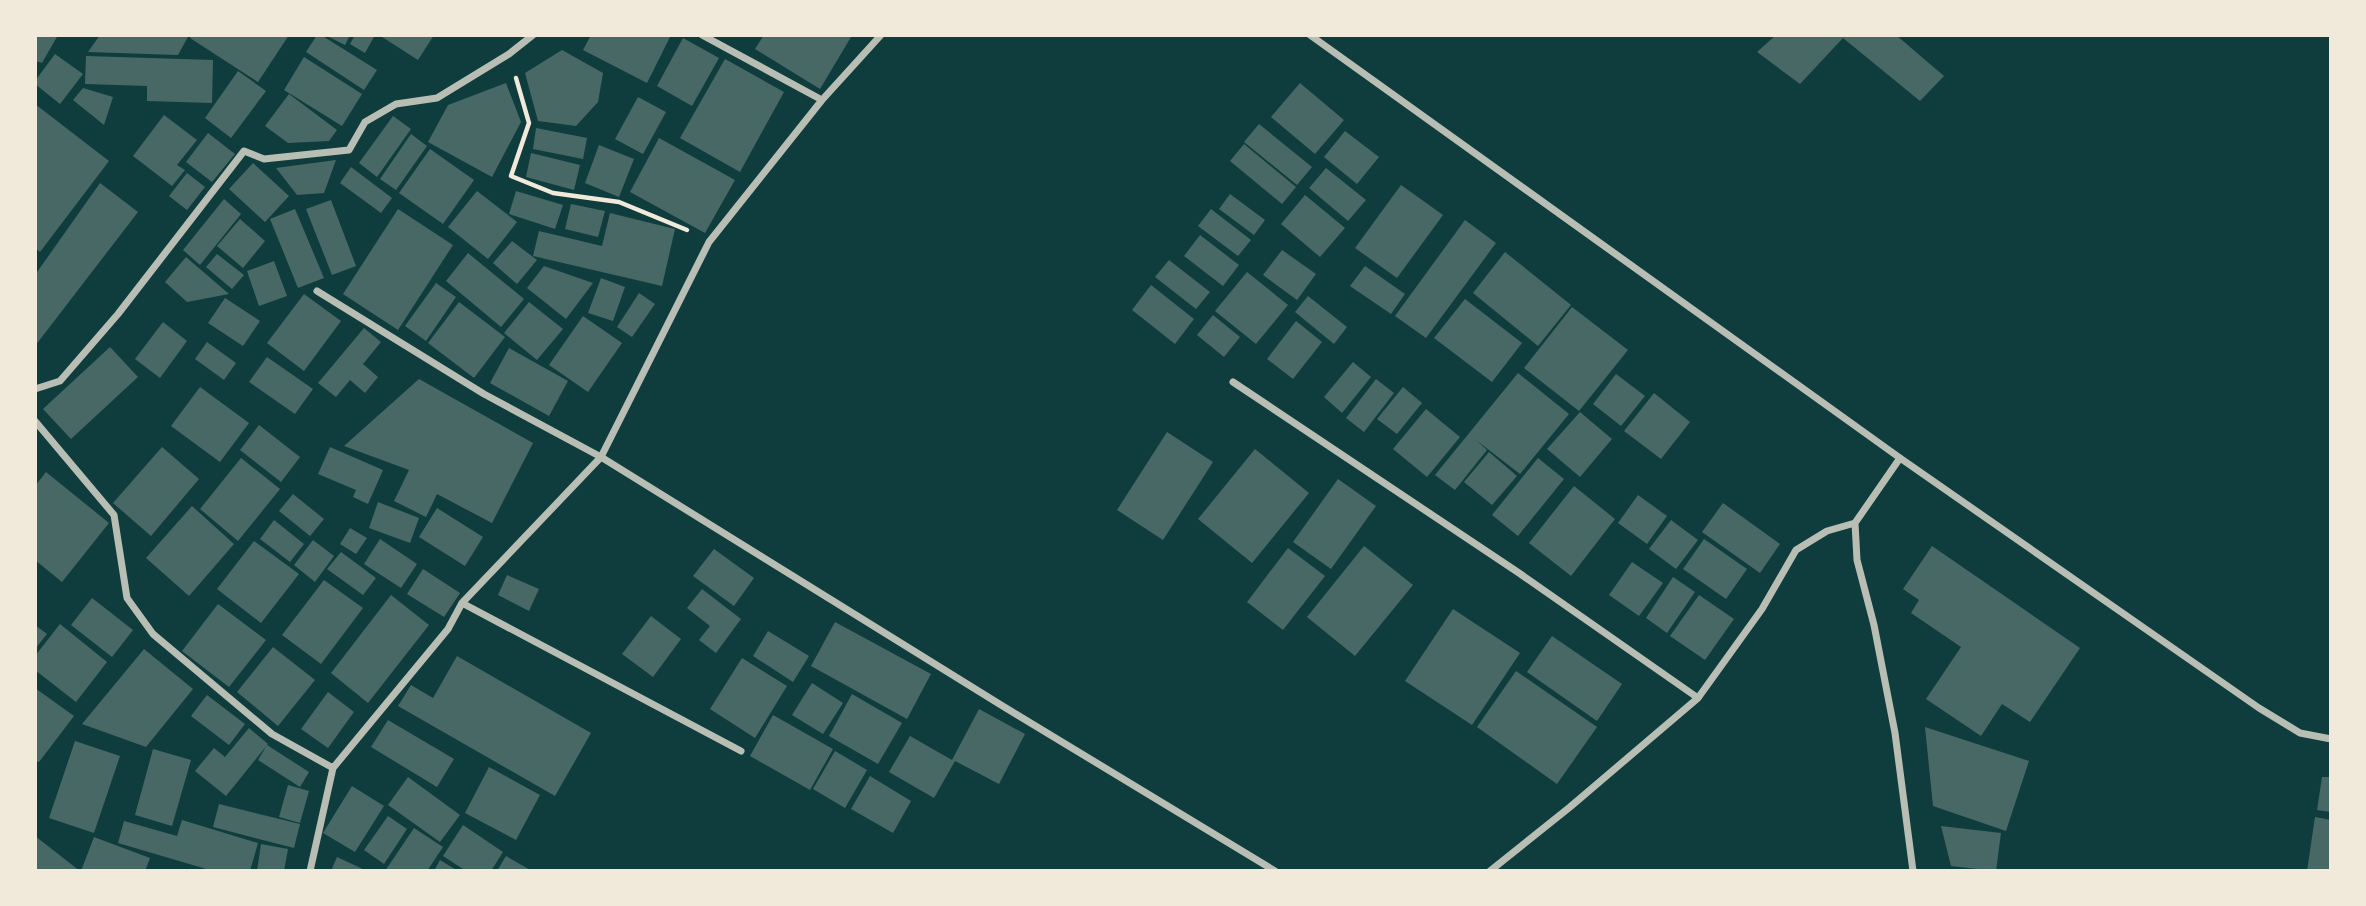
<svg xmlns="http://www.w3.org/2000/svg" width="2366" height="906" font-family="Helvetica,sans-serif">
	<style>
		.building { fill: #486865 }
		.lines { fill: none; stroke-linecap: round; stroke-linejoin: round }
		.path { stroke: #f1e9da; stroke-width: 4.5 }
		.minor { stroke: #b8beb3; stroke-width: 7 }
	</style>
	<rect width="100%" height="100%" fill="#0f3d3e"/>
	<path class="building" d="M35 35H58L42 63 35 61Z
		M100 35H189L178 55 88 52Z
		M192 35H289L258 82 190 38Z
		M317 35H321L377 70 364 90 306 52Z
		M325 35H350L345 45Z
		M355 35H375L365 53 350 44Z
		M379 35H434L418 60Z
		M591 35H666L670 37 647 83 583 50Z
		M764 35H848L851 37 820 89 755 49Z
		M1776 35H1896L1944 76 1920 101 1843 38 1800 84 1757 52Z
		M683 38 719 58 692 106 657 86Z
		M562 50 603 73 598 102 576 126 538 121 525 73Z
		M55 54 83 74 60 104 35 84V81Z
		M86 56 213 60 212 103 147 101V86L85 84Z
		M304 57 362 94 342 126 284 90Z
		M725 59 784 92 740 172 680 138Z
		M238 71 266 91 231 138 205 118Z
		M506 83 521 122 492 177 428 142 448 105Z
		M1300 83 1344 120 1315 154 1271 117Z
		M83 88 113 97 104 125 73 100Z
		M289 94 337 130 329 141 288 143 265 126Z
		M638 97 666 112 643 154 615 139Z
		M35 104 109 161 40 252 35 248Z
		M164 115 197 140 177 165 185 170 172 186 133 156Z
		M393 116 411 129 377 177 359 163Z
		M1259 124 1312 167 1297 185 1244 142Z
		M536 128 587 138 583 159 533 149Z
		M1345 131 1379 157 1357 184 1324 157Z
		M208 133 235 154 212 182 186 162Z
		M411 134 427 146 396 190 380 179Z
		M659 138 735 180 705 233 630 192Z
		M1244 144 1296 187 1282 204 1230 161Z
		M599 145 634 159 619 197 585 183Z
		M430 149 474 180 443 224 399 193Z
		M531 153 580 165 574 190 526 177Z
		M336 160 324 193 297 195 276 168Z
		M253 163 289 196 265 222 229 189Z
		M351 167 392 198 381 213 340 183Z
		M1326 168 1366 200 1348 221 1309 188Z
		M187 173 205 187 187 210 169 196Z
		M100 183 138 212 35 346V275Z
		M1401 185 1443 215 1397 278 1355 248Z
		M477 191 517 222 488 259 448 227Z
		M516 191 563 205 555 229 509 214Z
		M1230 194 1265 220 1254 235 1219 209Z
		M1305 195 1345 228 1320 257 1281 224Z
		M224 199 241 214 200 265 183 250Z
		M331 200 356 266 332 275 306 209Z
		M571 204 605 211 598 237 565 229Z
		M295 209 324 278 298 288 270 219Z
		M398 209 453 245 398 330 343 294Z
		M1211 209 1251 240 1238 256 1198 226Z
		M610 213 675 229 662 286 533 256 539 231 602 246Z
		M240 219 265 241 243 268 217 246Z
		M1465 220 1496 243 1426 338 1395 316Z
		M1200 235 1239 265 1223 286 1184 256Z
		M512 241 537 260 517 284 493 263Z
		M1282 250 1316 274 1297 300 1263 275Z
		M1505 252 1571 305 1538 346 1473 293Z
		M468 253 524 299 501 327 446 281Z
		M217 254 244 275 232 289 206 267Z
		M186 257 229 294 187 302 165 282Z
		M1169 260 1210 292 1196 309 1155 277Z
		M274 261 287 296 259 306 247 271Z
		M544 266 593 283 566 319 527 288Z
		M1365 266 1405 294 1391 314 1350 286Z
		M1247 272 1288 305 1256 344 1215 311Z
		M601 278 625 287 613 321 588 313Z
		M436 283 456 297 426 341 405 326Z
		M1151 285 1194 319 1175 344 1132 310Z
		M639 293 655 304 632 337 617 327Z
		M304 294 341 321 304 371 267 343Z
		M1308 296 1347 327 1334 344 1295 312Z
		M225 298 260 321 243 346 208 323Z
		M1465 299 1522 343 1492 382 1434 338Z
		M459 302 505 337 474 378 428 343Z
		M529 302 563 329 537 360 504 333Z
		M1572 307 1628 350 1579 411 1524 368Z
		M1213 315 1240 337 1224 357 1197 335Z
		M583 316 622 343 588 392 549 365Z
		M1296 321 1322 342 1293 379 1267 359Z
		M163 322 187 341 160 378 135 359Z
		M364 328 381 342 363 364 378 377 365 393 350 380 336 397 318 383Z
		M207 342 236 363 224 380 195 359Z
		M110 347 138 377 71 439 43 409Z
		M509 348 568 381 549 416 490 383Z
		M267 357 313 389 295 414 249 382Z
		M1353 362 1371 377 1342 413 1324 397Z
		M1518 373 1569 414 1520 474 1476 440 1487 450 1455 490 1435 475Z
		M1616 374 1645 396 1621 426 1593 404Z
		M419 379 533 443 492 523 437 494 426 517 394 501 409 470 344 446Z
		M1376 379 1394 393 1364 432 1346 418Z
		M200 387 249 423 220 462 171 426Z
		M1403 387 1422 403 1397 434 1377 419Z
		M1654 393 1690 422 1661 459 1624 431Z
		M1426 409 1460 437 1427 477 1393 449Z
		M1580 412 1612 439 1580 477 1547 449Z
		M259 425 300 457 281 482 240 450Z
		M1167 432 1213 462 1163 540 1117 510Z
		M162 447 199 479 151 536 113 503Z
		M330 447 383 470 368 504 353 497 356 490 318 474Z
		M1255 449 1309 493 1252 563 1198 519Z
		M1489 452 1517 476 1492 505 1464 482Z
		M241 458 280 489 238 541 200 509Z
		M1538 458 1564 479 1518 536 1492 515Z
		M46 472 109 523 62 582 35 560V486Z
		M1338 479 1376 506 1331 569 1293 542Z
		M1574 486 1615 519 1571 576 1529 543Z
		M293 494 324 519 310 536 279 511Z
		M1638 495 1667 516 1647 544 1618 523Z
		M378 502 419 518 410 543 369 528Z
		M1723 503 1780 544 1760 573 1702 532Z
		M192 506 234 544 189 596 146 558Z
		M437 508 483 537 465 566 419 537Z
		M274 520 304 544 290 562 260 539Z
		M1671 520 1698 540 1676 569 1649 549Z
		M350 528 367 538 356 554 340 544Z
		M380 539 417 564 401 588 364 564Z
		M1704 539 1747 569 1726 599 1683 569Z
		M313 540 334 556 315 582 294 565Z
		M254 541 299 574 261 623 217 589Z
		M1364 546 1413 585 1355 656 1307 617Z
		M1932 546 2080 648 2030 722 2002 704 1981 736 1926 699 1961 647 1911 613 1919 600 1903 589Z
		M1288 548 1325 576 1283 630 1247 602Z
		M714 549 754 578 734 606 693 576Z
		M341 552 376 578 363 595 327 569Z
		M1632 562 1663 583 1639 616 1609 595Z
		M423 569 460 593 444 617 407 594Z
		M507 575 539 589 529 611 498 595Z
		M1673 577 1695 592 1667 633 1646 618Z
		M324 580 363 608 321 664 282 635Z
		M702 589 741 619 716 653 699 640 710 626 687 608Z
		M391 595 429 625 368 703 331 673Z
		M1699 595 1734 619 1705 660 1670 636Z
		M92 598 133 630 112 657 71 625Z
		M218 604 266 640 229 687 182 651Z
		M1453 609 1520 653 1472 725 1405 681Z
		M651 616 681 639 653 677 622 654Z
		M835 622 931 674 907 719 811 666Z
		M60 624 107 662 76 702 35 670V656Z
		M35 625 47 634 35 649Z
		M768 631 809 656 793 682 753 656Z
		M1552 636 1622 684 1597 721 1527 672Z
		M273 647 315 680 278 726 237 692Z
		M144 649 193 689 146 747 82 724Z
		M457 656 591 733 555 796 398 706 411 685 433 698Z
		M742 658 787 686 755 738 710 709Z
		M1516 671 1597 727 1557 784 1477 727Z
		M812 683 843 703 823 734 792 715Z
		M35 688 74 716 39 762 35 761Z
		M328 692 354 712 328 748 301 729Z
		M852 694 902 723 878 764 829 736Z
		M207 695 245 724 229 745 191 716Z
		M979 709 1025 734 999 784 955 761 934 798 889 772 910 736 952 760Z
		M773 715 833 749 810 790 750 756Z
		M388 720 454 759 437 787 371 747Z
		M1925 727 2029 761 2006 831 1933 806Z
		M249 728 268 744 226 796 195 771 214 748 225 757Z
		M75 741 120 756 94 833 49 818Z
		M267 745 309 772 300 787 258 760Z
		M153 749 191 760 172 826 135 815Z
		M835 751 867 770 845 808 813 789Z
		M489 767 540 795 516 840 465 813Z
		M870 776 911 801 893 833 851 809Z
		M408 777 460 815 440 842 388 805Z
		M2322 777H2331V812L2317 810Z
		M288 785 309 791 300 823 279 817Z
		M352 786 384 806 355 852 323 833Z
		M219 804 300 824 294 848 213 827Z
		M388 816 407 829 384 864 364 850Z
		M2315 817 2331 820V871H2307Z
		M182 820 258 843 250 871H213L118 843 124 821 177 836Z
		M463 825 503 852 491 871H466L443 856Z
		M1941 826 2001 833 1996 871 1951 866Z
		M414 828 443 847 427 871H385Z
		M35 836 80 871H35Z
		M94 837 150 858 145 871H81Z
		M261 844 288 849 284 871H257Z
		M506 856 532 871H497Z
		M337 857 367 871H331Z
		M440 860 458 871H434Z"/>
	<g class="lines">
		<path class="path" d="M516 78 529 123 511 176 553 193 619 202 687 230"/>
		<path class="minor" d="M702 35 822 100
			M1310 35 1900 458 2259 708 2300 733 2331 739
			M317 291 484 394 601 457 1001 705 1275 871
			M1233 382 1519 573 1698 698
			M35 389 60 381 118 314 244 151 264 159 349 150 365 122 396 104 437 98 509 54 533 35
			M35 421 114 515 127 598 153 634 272 734 333 768
			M1900 458 1855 523 1857 560 1874 625 1895 733 1913 871
			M462 603 741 751
			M310 871 333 768 448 629 462 603 601 457 709 242 822 100 881 35
			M1490 871 1570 807 1698 698 1762 609 1796 550 1827 531 1855 523"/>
	</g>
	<rect width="2366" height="906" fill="none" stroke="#f1e9da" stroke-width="74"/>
</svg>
